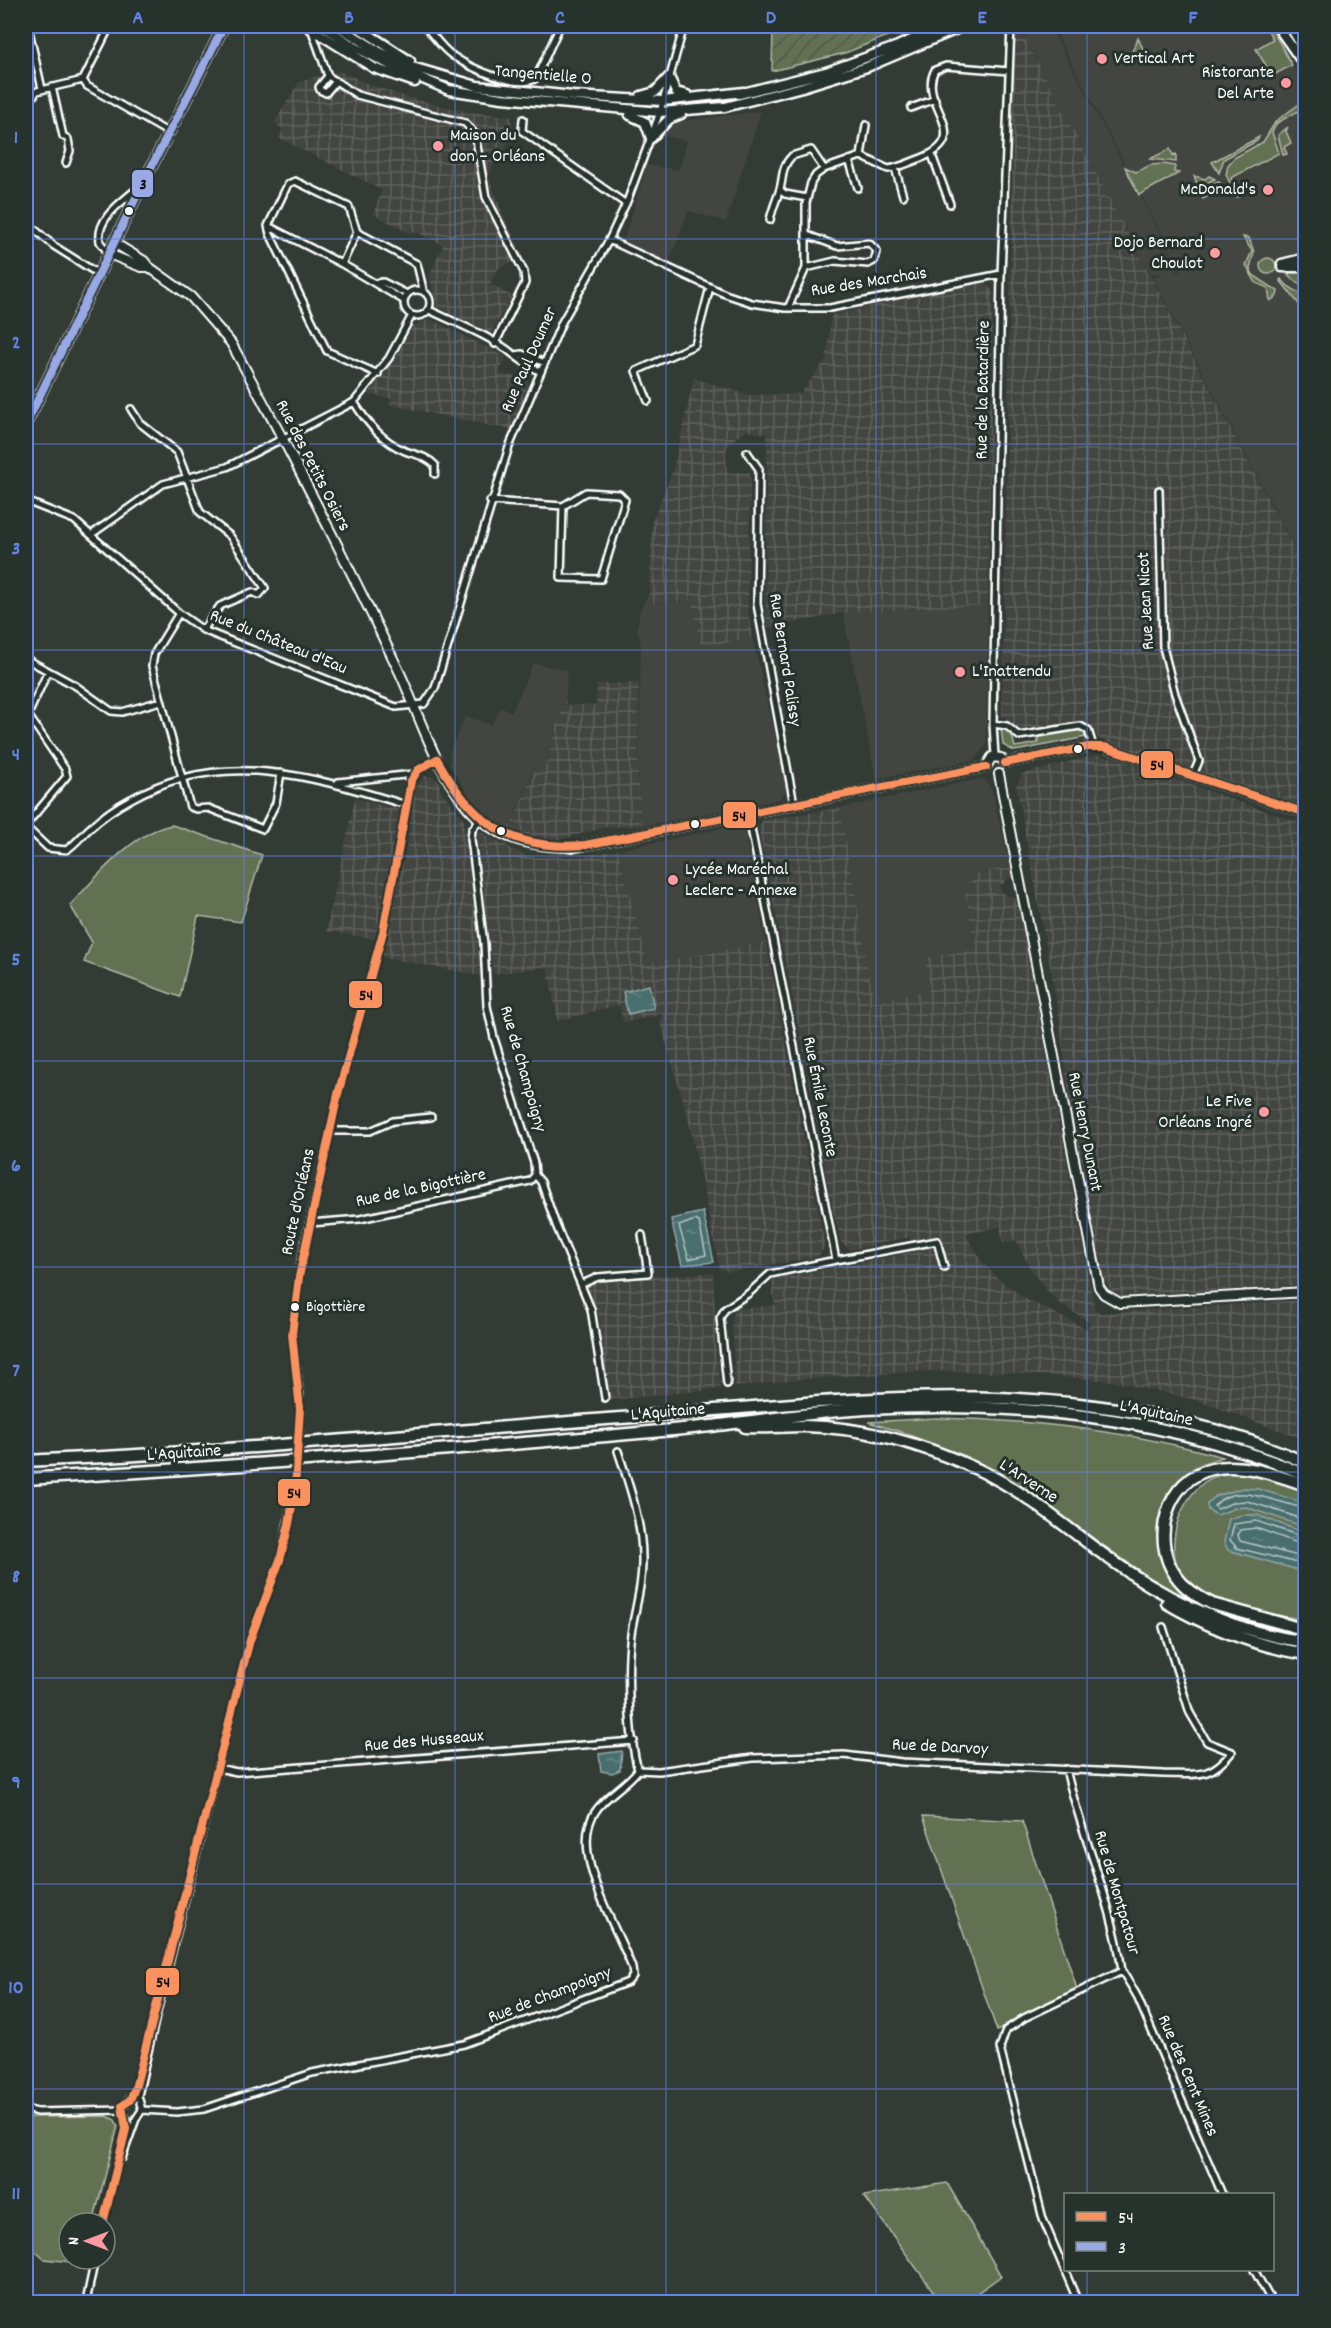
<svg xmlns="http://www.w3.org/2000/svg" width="1331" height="2328" font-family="Dekko,sans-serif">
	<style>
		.built { fill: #43453f }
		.industrial { fill: url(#industrial-grid); fill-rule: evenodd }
		.green { fill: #647152; stroke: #b2b8a8; stroke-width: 1.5 }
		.garden { fill: url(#garden-furrows); stroke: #b2b8a8; stroke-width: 1.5 }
		.water { fill: url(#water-ripples); stroke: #92a8a8; stroke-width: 1.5 }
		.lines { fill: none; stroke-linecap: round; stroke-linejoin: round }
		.shore { stroke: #b7c5c5; stroke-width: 1.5 }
		.street-casing { stroke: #fff; stroke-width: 10 }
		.secondary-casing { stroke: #fff; stroke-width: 12 }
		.primary-casing { stroke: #fff; stroke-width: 13 }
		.highway-casing { stroke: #fff; stroke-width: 15 }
		.street { stroke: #26332d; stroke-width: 5 }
		.secondary { stroke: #26332d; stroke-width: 8 }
		.primary { stroke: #26332d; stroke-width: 8 }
		.highway { stroke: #26332d; stroke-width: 10 }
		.street-bridge-casing { stroke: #fff; stroke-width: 10; stroke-linecap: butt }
		.street-bridge { stroke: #26332d; stroke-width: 5 }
		.bus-1-casing { stroke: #26332d; stroke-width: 12 }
		.bus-2-casing { stroke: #26332d; stroke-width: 12 }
		.bus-1 { stroke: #fa915f; stroke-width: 8 }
		.bus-2 { stroke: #98a9e6; stroke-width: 8 }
		.grid { fill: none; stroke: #6183e4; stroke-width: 1.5; stroke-opacity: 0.55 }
		.poi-dot { fill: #ff9aa2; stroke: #26332d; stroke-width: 2 }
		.bus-dot { fill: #fff; stroke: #26332d; stroke-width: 2 }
		.labels { text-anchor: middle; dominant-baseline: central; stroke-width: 6; stroke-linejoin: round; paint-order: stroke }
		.bus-label { font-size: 16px; fill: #fff; stroke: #26332d; text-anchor: start }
		.poi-label { font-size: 18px; fill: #fff; stroke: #26332d; text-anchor: start }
		.street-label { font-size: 18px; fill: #fff; stroke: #26332d }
		.line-badge { stroke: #26332d; stroke-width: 2 }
		.pale-badge-label { font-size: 16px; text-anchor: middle; font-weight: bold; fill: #111 }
		.neatline { fill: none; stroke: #6183e4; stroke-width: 2 }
		.grid-label { font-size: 20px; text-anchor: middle; font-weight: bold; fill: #6183e4 }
	</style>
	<defs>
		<pattern id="industrial-grid" width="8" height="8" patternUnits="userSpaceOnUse" patternTransform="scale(1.5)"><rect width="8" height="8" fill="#43453f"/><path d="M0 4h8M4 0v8" fill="none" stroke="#5f615c"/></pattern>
		<pattern id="garden-furrows" width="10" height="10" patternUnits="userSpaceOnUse" patternTransform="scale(1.5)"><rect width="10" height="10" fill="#647152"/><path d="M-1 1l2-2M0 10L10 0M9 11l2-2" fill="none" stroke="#54594e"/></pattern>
		<pattern id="water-ripples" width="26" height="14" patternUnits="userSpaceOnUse" patternTransform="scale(1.5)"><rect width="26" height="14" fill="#4a6e6e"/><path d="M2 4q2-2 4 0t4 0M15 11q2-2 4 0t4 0" fill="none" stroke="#658484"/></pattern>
	</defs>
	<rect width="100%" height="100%" fill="#333b35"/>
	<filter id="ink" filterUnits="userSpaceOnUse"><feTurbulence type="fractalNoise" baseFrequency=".0167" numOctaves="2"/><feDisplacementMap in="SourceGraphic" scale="12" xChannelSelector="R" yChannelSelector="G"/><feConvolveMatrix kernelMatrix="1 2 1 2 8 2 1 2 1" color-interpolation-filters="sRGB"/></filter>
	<g filter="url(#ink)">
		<path class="built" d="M1018 26H1050L1179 269 1175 273 1181 271 1052 26H1269L1305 86V567L1152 277 1161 273 1150 274Z
			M761 111 726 222 688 211 669 263 626 242 624 239 647 165 679 170 687 141 661 135 675 122Z
			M650 591V603L693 601 726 643 752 636 787 788 780 799 642 826 638 776 641 645 637 629 640 610Z
			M988 605 986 746 974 760 876 779 843 613Z
			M533 663 567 670 566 696 544 770 535 767 508 831 487 817 468 795 450 765V750L466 716 491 725 501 707 512 712Z
			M979 779 986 781 992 790 1010 867 969 874 973 891 965 893 976 949 931 990 874 1001 840 808Z
			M738 825 744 829 766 942 648 963 618 850Z"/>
		<path class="industrial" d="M1015 26H1018L1046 78 1305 569V805L1100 740 1086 722H1070L1046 729 1021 731 1002 716Z
			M339 71 371 85 413 99 469 112 511 116 512 138 488 175 506 222 523 256 498 269 490 284 512 296 490 335 437 306 429 276 443 245 417 232 409 233 373 214 382 190 279 138 283 129 274 123 299 82Z
			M983 282 993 291 988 605 843 613 767 628 765 604 767 434 746 431 735 438 726 450 727 472H750L748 612 752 636 726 643H700L693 601 649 603 652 522 673 470 694 378 749 395 800 394 826 360 831 315Z
			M430 319 506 357 499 374 527 378 529 385 512 430 390 405 391 399 368 394 397 355 413 326Z
			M639 683 638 776 642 826 607 827 554 841 508 831 536 767 544 770 566 696V705H596L597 684Z
			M1096 755 1115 758 1305 825V1285L1121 1296 1111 1290 1102 1278 1069 1099 1058 1009 1016 785 1022 774Z
			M424 776H432L441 783 439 788 464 820 482 976 381 957 407 844 414 790Z
			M355 798 403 811 375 939 326 931Z
			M840 808 874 1001 930 990 925 958 976 949 965 893 973 891 969 874 1010 867 1012 876 1000 886 1002 893 1017 899 1095 1310 1101 1313 1305 1300V1440L1196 1400 1112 1381 1013 1373 924 1371 790 1380 735 1387 732 1320 735 1309 775 1305 771 1281 775 1279 914 1252 910 1237 850 1250 841 1242 829 1194 814 1104 758 827 763 820ZM1000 1227 1003 1243 1016 1240 1031 1270 1043 1286 1060 1304 1089 1322 1087 1329 1028 1300 998 1279 984 1264 965 1234Z
			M482 833 528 857 582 856 618 850 648 963 766 942 825 1246 818 1257 727 1272 725 1269 720 1270 690 1126 660 1022 662 1014 623 1023 619 1005 558 1021 547 967 493 974 477 838V834Z
			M713 1273 716 1345 721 1389 608 1400 599 1316 584 1279Z"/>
		<path class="green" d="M1265 26H1270L1292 65 1272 76 1256 49 1273 39Z
			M1138 38 1144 51 1133 57 1131 54Z
			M1305 100V107L1277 123 1272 132 1279 153 1231 178 1240 196 1237 197 1226 175 1228 165 1234 158 1263 142 1276 121Z
			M1288 127 1286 131 1291 143 1284 147 1287 154 1283 155 1278 135Z
			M1259 137 1257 141 1224 159 1219 173 1212 162Z
			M1170 149 1173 155 1176 154V162L1150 159Z
			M1164 164 1175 166 1174 172 1179 173 1139 195 1125 167 1136 172 1151 165Z
			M1194 176 1205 179 1209 176 1215 179 1209 182 1210 185 1219 182 1223 188 1203 199Z
			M1243 237 1249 238 1254 252 1250 268 1253 275 1278 291 1277 296 1270 301 1268 288 1256 283 1246 265 1252 251Z
			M1260 266a8 8 0 1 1 16 0a8 8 0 1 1-16 0Z
			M1291 271 1305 273V288L1288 275Z
			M1281 279 1288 286 1305 297V312L1280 280Z
			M1001 727 1011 731 1015 747 1038 743V736L1069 728 1082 730 1086 737 1021 750 1014 751 1003 745Z
			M172 825 262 855 241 922 198 916 180 997 84 962 92 942 70 905C97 877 132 832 172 825Z
			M937 1418C1034 1420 1129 1431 1223 1457 1214 1460 1204 1462 1196 1467 1174 1481 1150 1521 1160 1548 1165 1561 1190 1588 1199 1601L1161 1586 1045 1504 965 1456 901 1432 868 1422Z
			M1236 1472 1261 1473 1305 1490V1620C1274 1615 1211 1605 1189 1583 1161 1555 1176 1506 1202 1484 1211 1476 1224 1474 1236 1472Z
			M923 1816 1022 1821 1077 1989 997 2031Z
			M107 2116 115 2120 118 2126 93 2223H69V2259H82L81 2263 44 2259 26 2243V2123L32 2117Z
			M947 2183 1001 2276 973 2296 976 2302H941L864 2196Z"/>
		<path class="garden" d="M773 26H842L890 35 845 53 772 71Z"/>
		<path class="water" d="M649 985 654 1008 628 1014 623 992Z
			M703 1212 714 1262 682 1265 671 1219Z
			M1243 1488 1258 1489 1305 1503V1527L1246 1507 1236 1508 1217 1515 1208 1510 1207 1504 1216 1496Z
			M1242 1515H1257L1305 1533V1572L1228 1550 1224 1542 1229 1519Z
			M622 1751 620 1770 612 1773 601 1771 599 1754Z"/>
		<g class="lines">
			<path class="shore" d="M695 1220 699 1222 706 1255 689 1259 679 1226Z
				M1306 1508C1278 1505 1238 1479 1214 1506L1218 1509 1234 1502 1247 1501 1306 1520
				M1306 1538 1256 1521 1234 1524 1230 1540 1237 1548 1306 1565
				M1306 1546 1256 1528 1241 1530 1238 1535 1240 1541 1306 1558"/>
			<defs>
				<path id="street" d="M28 26 42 89
					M425 26C434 36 442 49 453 56 469 67 519 91 536 78L560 26
					M312 31 328 76 357 95 465 123 475 134 486 197 524 272 525 283 495 344
					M328 76 319 87 320 90 326 93 336 81
					M83 80 87 86 169 133
					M52 87 63 136 68 139 70 151 66 163
					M26 106 37 91 83 80 110 26
					M911 108 935 99
					M523 119 522 131 626 204
					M932 155 950 204
					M861 156 866 125
					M849 160 858 188
					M895 168 903 196
					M780 190 785 194 807 198
					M770 220C772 210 776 201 779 192 784 179 780 168 792 156L811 150 824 169
					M26 222 54 246 100 275
					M268 226 288 184 295 181 349 207 357 232 417 264 423 289
					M268 226 270 234 327 351 378 374
					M268 226 342 264 403 300
					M609 240 725 294 752 303 785 308H830L1001 274
					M109 254 100 242C96 217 124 201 140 186
					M342 264 357 232
					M806 268 835 261 868 264 874 261 877 251 869 243 837 246 807 235
					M376 283 383 282 407 294
					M404 303a13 13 0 1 1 26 0a13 13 0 1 1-26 0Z
					M788 308 806 268V203L811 183 816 175 824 169 861 156 888 169C898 168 908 163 919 159 979 137 916 104 935 70L946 66 1009 71
					M429 310C454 322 492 337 513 354 523 362 529 366 541 372
					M515 355 522 354 545 363
					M648 401 636 371 695 345 710 287
					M354 402C367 423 382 441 405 451 416 455 426 456 435 465V474
					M131 409 140 423 177 452 200 512 230 536 265 588 259 595 252 592 220 606 203 630
					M747 452 759 469 757 604 794 804
					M1159 490 1163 647 1175 694 1199 761 1193 775
					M26 501 74 520 179 613 203 630 396 707 424 704 435 688 509 447 562 322 609 240 628 199 660 112 684 26
					M490 501 563 506 561 578 601 579 625 500 619 494 586 492 563 506
					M92 534 163 484 227 467 354 402 389 358 411 317
					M179 613 154 654 152 666 190 807 196 809 208 808 263 829 276 803 281 773
					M26 659 76 686 111 711 122 712 161 701
					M993 724 1007 726 1019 736 1080 726 1088 730 1093 746
					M995 756 993 724 1001 274 1011 26
					M338 782 414 774
					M748 813 836 1260 937 1241 944 1267
					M480 819 472 830 471 839 484 944 487 1006 494 1038 534 1163 535 1175 541 1182 556 1225 591 1309 605 1398
					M26 825 67 776 65 769 28 715 48 671
					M26 827 48 848 66 850C75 845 82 835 90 828 102 817 116 807 131 799 222 747 314 777 406 805
					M330 1131H370L393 1121 431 1117
					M310 1223 360 1219 530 1181 535 1175
					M582 1284 598 1277 648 1273 642 1235
					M727 1384 720 1318 725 1309 749 1293 770 1274 836 1260
					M300 1421V1396L292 1334 301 1261 338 1094 383 932 411 781 418 770 437 759
					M618 1451C629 1484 642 1522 642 1557 643 1584 635 1608 631 1634 626 1668 629 1738 638 1770
					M218 1768 237 1772 634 1741
					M1066 1769C1081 1836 1113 1902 1122 1971L1024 2018 1006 2030 1000 2048 1043 2219 1078 2302
					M638 1770 659 1771 753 1758 844 1755 902 1762 1163 1774C1197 1774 1209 1780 1232 1752L1207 1742 1190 1713 1163 1627
					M1122 1971 1136 1994 1222 2194
					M26 2109 37 2112 122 2110
					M122 2110 134 2091 146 2048
					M142 2110 177 2112 204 2109 312 2073 464 2044 628 1982 633 1976 632 1968C618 1928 568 1853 595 1812 606 1795 626 1786 638 1770
					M142 2110 138 2096 157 2012 250 1640 280 1560 295 1488
					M122 2158 136 2119 142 2110
					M103 2223 126 2129V2118L122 2110
					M1254 2270 1272 2302
					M86 2302 95 2259"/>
				<path id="secondary" d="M114 243 144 261 149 267 191 297 231 343C290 450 346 560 399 671 422 720 437 779 478 818 505 842 541 848 576 847L986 767
					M109 254 141 267H149
					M1005 763 1088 747H1105L1306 813
					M986 767 992 757 1001 758 1005 763
					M999 774 1099 1287 1104 1294 1120 1303 1306 1292"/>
				<path id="primary" d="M307 26 374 68 415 82
					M323 26 355 47 390 65 449 90 502 98 660 112 725 107 802 87 867 67 964 26
					M338 26 378 51 412 67 477 86 573 96 663 101 744 92
					M356 26 410 61
					M1277 26 1306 67
					M1290 26 1306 53
					M669 77 676 92 687 95
					M739 94 826 72 898 46 943 26
					M641 96 655 92 669 77
					M630 115 645 122 651 138
					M651 138 669 119 681 114
					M1282 264 1306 258
					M1282 267H1306
					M26 424 143 183 224 26"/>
				<path id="highway" d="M745 1427C764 1428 784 1426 804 1426 864 1427 925 1445 979 1470 1026 1492 1065 1527 1107 1557 1166 1600 1233 1632 1306 1642
					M26 1461C224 1452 422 1433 621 1418 850 1400 1088 1366 1306 1463
					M26 1479C211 1468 397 1454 582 1438 625 1434 668 1431 711 1426 763 1420 814 1412 866 1409 1013 1401 1169 1416 1306 1475
					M1306 1485C1276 1475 1243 1462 1212 1469 1166 1479 1150 1540 1176 1576 1185 1589 1198 1597 1212 1604L1306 1630
					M1167 1603C1210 1628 1256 1646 1306 1654"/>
			</defs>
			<use href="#street" class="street-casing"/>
			<use href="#secondary" class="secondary-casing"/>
			<use href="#primary" class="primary-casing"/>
			<use href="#highway" class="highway-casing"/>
			<use href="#street" class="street"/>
			<use href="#secondary" class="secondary"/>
			<use href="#primary" class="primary"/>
			<use href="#highway" class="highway"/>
			<defs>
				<path id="street-bridge" d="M295 1488 300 1421"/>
			</defs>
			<use href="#street-bridge" class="street-bridge-casing"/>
			<use href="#street-bridge" class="street-bridge"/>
			<defs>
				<path id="bus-1" d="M437 759C472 823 510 851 585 845L986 767
					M1005 763 1088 747H1105L1306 813
					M103 2223 126 2129 122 2106 130 2100 136 2085 250 1640 280 1560 289 1524 295 1488 300 1409 292 1334 299 1277 338 1094 383 932 411 781 418 770 437 759"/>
				<path id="bus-2" d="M26 424 143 183 224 26"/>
			</defs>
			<use href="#bus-1" class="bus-1-casing"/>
			<use href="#bus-2" class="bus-2-casing"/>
			<use href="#bus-1" class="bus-1"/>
			<use href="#bus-2" class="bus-2"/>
		</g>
	</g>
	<path class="grid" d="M244 26V2302M455 26V2302M666 26V2302M876 26V2302M1087 26V2194M26 239H1306M26 444H1306M26 650H1306M26 856H1306M26 1061H1306M26 1267H1306M26 1472H1306M26 1678H1306M26 1884H1306M26 2089H1306M1087 2270V2302"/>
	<g class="poi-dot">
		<circle cx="1102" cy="59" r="6"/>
		<circle cx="1286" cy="83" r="6"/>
		<circle cx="438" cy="146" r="6"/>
		<circle cx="1268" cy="190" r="6"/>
		<circle cx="1215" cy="253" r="6"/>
		<circle cx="960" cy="672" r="6"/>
		<circle cx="673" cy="880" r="6"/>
		<circle cx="1264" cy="1112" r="6"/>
	</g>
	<g class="bus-dot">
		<circle cx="129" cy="211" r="5"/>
		<circle cx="1078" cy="749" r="5"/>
		<circle cx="695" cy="824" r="5"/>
		<circle cx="501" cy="831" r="5"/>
		<circle cx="295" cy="1307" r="5"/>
	</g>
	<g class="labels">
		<g class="bus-label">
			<text x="306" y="1307">Bigottière</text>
		</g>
		<g class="poi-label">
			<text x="1114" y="59">Vertical Art</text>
			<text x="1274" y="73" text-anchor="end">Ristorante<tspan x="1274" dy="21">Del Arte</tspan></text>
			<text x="450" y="136">Maison du<tspan x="450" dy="21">don – Orléans</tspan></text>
			<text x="1256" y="190" text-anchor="end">McDonald's</text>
			<text x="1203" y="243" text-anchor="end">Dojo Bernard<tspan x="1203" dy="21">Choulot</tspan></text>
			<text x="972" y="672">L'Inattendu</text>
			<text x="685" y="870">Lycée Maréchal<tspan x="685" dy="21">Leclerc - Annexe</tspan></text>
			<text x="1252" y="1102" text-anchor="end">Le Five<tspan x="1252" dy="21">Orléans Ingré</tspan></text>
		</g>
		<g class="street-label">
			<text transform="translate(543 76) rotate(5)">Tangentielle O</text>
			<text transform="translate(869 283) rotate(-9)">Rue des Marchais</text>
			<text transform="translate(530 360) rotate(-66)">Rue Paul Doumer</text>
			<text transform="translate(984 390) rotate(-89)">Rue de la Batardière</text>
			<text transform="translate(312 466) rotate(63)">Rue des Petits Osiers</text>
			<text transform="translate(1147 601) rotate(-93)">Rue Jean Nicot</text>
			<text transform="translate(278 643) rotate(22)">Rue du Château d'Eau</text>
			<text transform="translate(784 660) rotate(81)">Rue Bernard Palissy</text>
			<text transform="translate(522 1069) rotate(74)">Rue de Champoigny</text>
			<text transform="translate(819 1097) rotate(79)">Rue Émile Leconte</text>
			<text transform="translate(1084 1132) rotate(79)">Rue Henry Dunant</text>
			<text transform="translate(421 1189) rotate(-12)">Rue de la Bigottière</text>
			<text transform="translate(299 1202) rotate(-78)">Route d'Orléans</text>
			<text transform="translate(668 1413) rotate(-5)">L'Aquitaine</text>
			<text transform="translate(1156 1414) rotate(12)">L'Aquitaine</text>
			<text transform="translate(184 1454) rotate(-4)">L'Aquitaine</text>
			<text transform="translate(1028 1482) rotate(33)">L'Arverne</text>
			<text transform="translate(424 1742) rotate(-5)">Rue des Husseaux</text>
			<text transform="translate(940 1748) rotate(3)">Rue de Darvoy</text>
			<text transform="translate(1116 1893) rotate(74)">Rue de Montpatour</text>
			<text transform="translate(550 1996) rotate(-21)">Rue de Champoigny</text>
			<text transform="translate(1187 2076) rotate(67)">Rue des Cent Mines</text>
		</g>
	</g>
	<g class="line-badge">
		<rect x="131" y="169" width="23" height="29" rx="6" fill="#98a9e6"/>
		<rect x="1140" y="750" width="34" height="29" rx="6" fill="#fa915f"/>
		<rect x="722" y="801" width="35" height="28" rx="6" fill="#fa915f"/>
		<rect x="348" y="980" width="35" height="29" rx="6" fill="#fa915f"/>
		<rect x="277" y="1478" width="34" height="29" rx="6" fill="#fa915f"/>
		<rect x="145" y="1967" width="35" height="29" rx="6" fill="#fa915f"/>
	</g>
	<g class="pale-badge-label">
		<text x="143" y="189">3</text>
		<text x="1157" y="770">54</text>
		<text x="739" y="821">54</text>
		<text x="366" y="1000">54</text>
		<text x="294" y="1498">54</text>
		<text x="163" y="1987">54</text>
	</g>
	<rect width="1331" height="2328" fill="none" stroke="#26332d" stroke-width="66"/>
	<rect x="1064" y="2193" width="210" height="78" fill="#26332d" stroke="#7d8581" stroke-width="1.5"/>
	<rect x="1076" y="2212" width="30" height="9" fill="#fa915f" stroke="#7d8581" stroke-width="1.5"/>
	<text x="1118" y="2223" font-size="18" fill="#ffffff">54</text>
	<rect x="1076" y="2242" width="30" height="9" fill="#98a9e6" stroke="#7d8581" stroke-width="1.5"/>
	<text x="1118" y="2253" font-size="18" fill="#ffffff">3</text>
	<g transform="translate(87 2241) rotate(270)"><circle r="28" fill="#26332d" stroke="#7d8581" stroke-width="1.5"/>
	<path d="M0-4.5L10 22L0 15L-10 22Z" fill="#ff9aa2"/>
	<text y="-9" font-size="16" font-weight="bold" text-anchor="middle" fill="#ffffff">N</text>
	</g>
	<rect x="33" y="33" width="1265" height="2262" class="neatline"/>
	<g class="grid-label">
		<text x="138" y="23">A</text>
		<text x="349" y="23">B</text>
		<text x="560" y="23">C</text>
		<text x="771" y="23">D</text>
		<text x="982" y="23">E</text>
		<text x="1193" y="23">F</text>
		<text x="16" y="143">1</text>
		<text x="16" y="348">2</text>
		<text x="16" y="554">3</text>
		<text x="16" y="760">4</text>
		<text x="16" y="965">5</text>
		<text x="16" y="1171">6</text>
		<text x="16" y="1376">7</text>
		<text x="16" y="1582">8</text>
		<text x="16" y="1788">9</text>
		<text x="16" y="1993">10</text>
		<text x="16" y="2199">11</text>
	</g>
</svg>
